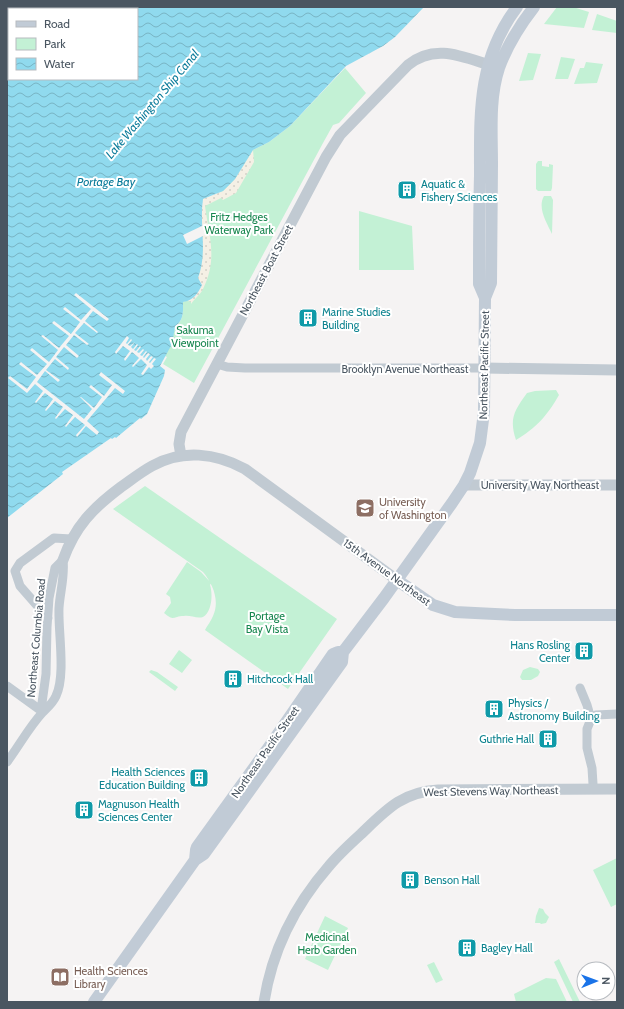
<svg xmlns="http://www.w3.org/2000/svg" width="624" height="1009" font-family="Cabin,sans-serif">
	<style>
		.green { fill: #c3f1d5 }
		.sand { fill: url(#sand-dots) }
		.water { fill: url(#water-waves); fill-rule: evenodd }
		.pier { fill: #f5f3f3 }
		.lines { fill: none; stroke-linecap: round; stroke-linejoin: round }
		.minor { stroke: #c1cad2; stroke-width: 9 }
		.tertiary { stroke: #c1cad2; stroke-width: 11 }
		.secondary { stroke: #c1cbd6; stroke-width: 12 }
		.labels { text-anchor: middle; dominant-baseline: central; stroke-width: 4; stroke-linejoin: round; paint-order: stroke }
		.culture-label { font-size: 11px; fill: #0d838f; stroke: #fff; text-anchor: start }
		.park-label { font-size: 11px; fill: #17864f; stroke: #fff }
		.street-label { font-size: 11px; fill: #4a5661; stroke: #fff }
		.education-label { font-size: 11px; fill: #785e54; stroke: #fff; text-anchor: start }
		.water-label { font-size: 12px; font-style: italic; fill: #0c7c9b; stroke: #fff }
	</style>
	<defs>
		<pattern id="sand-dots" width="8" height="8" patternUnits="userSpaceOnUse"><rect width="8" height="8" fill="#f5f0e5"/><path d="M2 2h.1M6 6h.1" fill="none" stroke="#d4d0c7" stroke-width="1.8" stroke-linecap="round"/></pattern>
		<pattern id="water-waves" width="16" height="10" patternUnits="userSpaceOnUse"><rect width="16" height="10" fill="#90daee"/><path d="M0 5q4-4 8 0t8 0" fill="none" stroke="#78b4c4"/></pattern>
	</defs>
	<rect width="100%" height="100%" fill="#f5f3f3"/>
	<path class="green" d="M557 7H573L589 12 584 28 544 24Z
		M597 14 617 21V33L592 30Z
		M528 53 541 54 533 80 519 81Z
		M561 57 575 59 568 79H555Z
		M586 62 603 64 597 83 574 84 580 68H584Z
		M345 68 366 93 339 123 333 125 323 143 194 383 163 364 167 357 163 355 173 336 175 327C184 320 183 312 183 302L191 299 202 208 235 179 253 150 269 142 290 126Z
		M538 161H542V166L549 167V164L553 165 552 188 551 191H538L536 189V164Z
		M544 196H551L553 200 552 234C547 223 537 208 544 196Z
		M359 211 412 226 414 270H359Z
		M556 390 559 395C547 416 536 428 516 440 509 419 514 411 527 393L535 391Z
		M145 486 337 619 288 689 205 630C207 626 211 621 213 616 220 601 213 584 203 572L113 509Z
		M187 562 201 572 211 583 210 585C213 594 212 612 203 617 197 619 190 615 184 616 173 616 175 622 164 613L171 603 170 597 166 594Z
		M179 650 192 660 182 673 169 664Z
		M530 667 538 669 540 672 538 676 531 680H522L520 677 523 670Z
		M151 670 157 672 178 687 175 691 149 672Z
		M617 858V904L611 907 593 870Z
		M539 908 543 909 545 913 549 917 546 923 541 924 540 923H535L536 916Z
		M325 916 348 928 328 970 305 959Z
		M559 959 580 1002H573L554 962Z
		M434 962 443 980 436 983 427 965Z
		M546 978 556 979 567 1002H516L514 994Z"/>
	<path class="sand" d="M253 150 254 162 236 193 223 200 221 198 205 206C209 236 218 259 203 289 200 295 194 299 191 304V302L188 301 194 286 203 199 223 191 235 179Z"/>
	<path class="water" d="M7 7H424L395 37 383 46 346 66 290 126 269 142 253 150 235 179 223 191 203 199C199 225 208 252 198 278L202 285C198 293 193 301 183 302 183 313 184 319 175 327L172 344 160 366 165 370 164 376 147 414 141 419 140 418 116 438 115 437 112 439 111 438 62 472 63 474 7 518ZM9 9H137V79H9Z"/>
	<path class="pier" d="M204 225 205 235 187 244 183 235Z
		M76 293 109 319 107 321 93 311 85 321 98 332 97 333 84 323 75 333 89 344 87 345 74 335 66 345 79 356 77 358 64 347 56 357 69 368 68 370 55 359 46 370 60 380 58 382 45 371 37 382 84 419 92 409 80 397H81L94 408 102 397 89 387 91 385 104 396 112 385 99 375 101 372 125 391 123 394 115 388 87 421 99 432 97 435 86 426 77 437 76 435 85 425 75 417 66 427 65 426 73 415 65 409 56 419 55 418 63 407 55 401 46 411 45 410 53 399 45 393 36 403 35 402 43 391 35 384 27 393 8 378 10 376 27 389 36 377 19 364 21 362 37 375 47 364 30 350 32 348 49 362 58 350 41 336 43 335 59 348 69 336 52 323 54 321 71 334 80 322 63 309 65 307 81 320 91 309 74 295Z
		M127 336 129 338 126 343 127 344 131 339 132 340 128 345 130 346 135 342 131 347 133 349 137 344 138 345 134 350 136 351 140 346 141 347 137 352 139 353 143 349 144 350 140 355 142 356 146 351 147 352 143 357 144 358 148 353 150 354 146 359 147 361 151 356 153 357 149 362 150 363 154 358 156 359 152 364 154 366 151 369 149 367 143 375 141 374 147 365 141 359 133 367 132 366 139 358 132 352 125 361 124 359 130 351 123 346 116 354 115 352Z"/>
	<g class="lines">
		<path class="minor" d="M217 364 227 367 245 368H485
			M48 618 20 586 15 571 20 563 54 538 71 539
			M7 686 43 712
			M580 688 587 705 591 719
			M43 712 42 703 46 674 47 627 49 598 55 568 63 560
			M7 762C19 746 29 727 43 712 48 707 53 703 56 696 66 675 58 632 59 608 60 592 65 576 63 560
			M593 784 592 768 587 748V729L591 719 596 715 617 714"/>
		<path class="tertiary" d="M485 368 617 370
			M181 456 179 444 181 432 326 157 340 135 408 65C436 42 465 58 496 67
			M464 485H617
			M63 560C75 526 93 508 121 487 131 480 141 472 152 466 182 449 216 453 245 469L397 580
			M264 1002C272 951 295 905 329 866 339 854 350 844 361 834 386 810 402 792 438 790L617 789"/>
		<path class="secondary" d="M485 298 479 284C479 248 479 212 480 176 480 114 477 60 517 7
			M397 580 433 605 455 612 515 615H617
			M195 860 196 850 197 847 269 747 333 654 338 652H343
			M94 1002 195 860 204 854 342 662 343 652 384 598 452 503 464 485 470 473 480 443 484 412 485 298 491 283C491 243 492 204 492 164 492 133 489 98 499 68 507 46 520 25 534 7"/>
	</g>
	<defs>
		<symbol id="building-square" viewBox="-11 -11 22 22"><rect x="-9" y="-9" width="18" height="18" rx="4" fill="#0f9aa8" stroke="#fff"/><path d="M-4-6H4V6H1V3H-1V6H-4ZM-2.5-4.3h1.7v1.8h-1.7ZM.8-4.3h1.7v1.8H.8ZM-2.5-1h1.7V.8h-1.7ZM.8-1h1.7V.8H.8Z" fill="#fff"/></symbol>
		<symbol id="university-square" viewBox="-11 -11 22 22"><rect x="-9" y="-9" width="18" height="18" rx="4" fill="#8d6e63" stroke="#fff"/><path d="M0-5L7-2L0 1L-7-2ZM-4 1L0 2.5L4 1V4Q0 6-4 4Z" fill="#fff"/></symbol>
		<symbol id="library-square" viewBox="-11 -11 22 22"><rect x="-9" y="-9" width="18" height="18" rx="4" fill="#8d6e63" stroke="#fff"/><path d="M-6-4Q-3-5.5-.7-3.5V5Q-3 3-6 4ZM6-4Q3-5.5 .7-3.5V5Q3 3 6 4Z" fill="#fff"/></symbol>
	</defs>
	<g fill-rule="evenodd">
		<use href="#building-square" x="396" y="179" width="22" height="22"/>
		<use href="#building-square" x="297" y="307" width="22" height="22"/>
		<use href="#university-square" x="354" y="497" width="22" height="22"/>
		<use href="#building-square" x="573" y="640" width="22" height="22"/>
		<use href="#building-square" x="222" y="668" width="22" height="22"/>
		<use href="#building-square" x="483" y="698" width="22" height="22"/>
		<use href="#building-square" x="537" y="728" width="22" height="22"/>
		<use href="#building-square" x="188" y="767" width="22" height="22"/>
		<use href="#building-square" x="73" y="799" width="22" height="22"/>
		<use href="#building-square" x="399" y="869" width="22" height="22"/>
		<use href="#building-square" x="456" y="937" width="22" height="22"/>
		<use href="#library-square" x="49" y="966" width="22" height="22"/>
	</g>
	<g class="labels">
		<g class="culture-label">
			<text x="421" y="184">Aquatic &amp;<tspan x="421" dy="13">Fishery Sciences</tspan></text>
			<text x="322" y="312">Marine Studies<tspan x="322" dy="13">Building</tspan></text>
			<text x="570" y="645" text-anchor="end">Hans Rosling<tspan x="570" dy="13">Center</tspan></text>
			<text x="247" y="679">Hitchcock Hall</text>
			<text x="508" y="703">Physics /<tspan x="508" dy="13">Astronomy Building</tspan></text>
			<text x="534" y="739" text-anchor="end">Guthrie Hall</text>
			<text x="185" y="772" text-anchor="end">Health Sciences<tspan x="185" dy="13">Education Building</tspan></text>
			<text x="98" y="804">Magnuson Health<tspan x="98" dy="13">Sciences Center</tspan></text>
			<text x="424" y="880">Benson Hall</text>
			<text x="481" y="948">Bagley Hall</text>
		</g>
		<g class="park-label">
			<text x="239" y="217">Fritz Hedges<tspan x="239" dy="13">Waterway Park</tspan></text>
			<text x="195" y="330">Sakuma<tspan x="195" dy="13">Viewpoint</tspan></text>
			<text x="267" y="616">Portage<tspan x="267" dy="13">Bay Vista</tspan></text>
			<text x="327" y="937">Medicinal<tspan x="327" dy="13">Herb Garden</tspan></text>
		</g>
		<g class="street-label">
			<text transform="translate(266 270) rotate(-62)">Northeast Boat Street</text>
			<text transform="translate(484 365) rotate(-89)">Northeast Pacific Street</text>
			<text x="405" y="369">Brooklyn Avenue Northeast</text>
			<text x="540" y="485">University Way Northeast</text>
			<text transform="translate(387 572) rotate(36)">15th Avenue Northeast</text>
			<text transform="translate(36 638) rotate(-85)">Northeast Columbia Road</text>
			<text transform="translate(265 752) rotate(-55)">Northeast Pacific Street</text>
			<text transform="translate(491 791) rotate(-1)">West Stevens Way Northeast</text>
		</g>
		<g class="education-label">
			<text x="379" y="502">University<tspan x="379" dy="13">of Washington</tspan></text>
			<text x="74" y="971">Health Sciences<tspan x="74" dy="13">Library</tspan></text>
		</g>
		<g class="water-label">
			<text transform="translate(152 104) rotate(-50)">Lake Washington Ship Canal</text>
			<text x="106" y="181">Portage Bay</text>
		</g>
	</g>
	<rect width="624" height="1009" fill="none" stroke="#4a5661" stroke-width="16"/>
	<rect x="8" y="8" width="130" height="72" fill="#ffffff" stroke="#b7bbc0"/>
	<rect x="16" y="21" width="20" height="6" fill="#c1cbd6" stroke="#b7bbc0"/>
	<text x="44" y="28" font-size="12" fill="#4a5661">Road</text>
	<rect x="16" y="38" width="20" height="12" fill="#c3f1d5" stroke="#b7bbc0"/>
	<text x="44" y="48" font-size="12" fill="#4a5661">Park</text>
	<rect x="16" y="58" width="20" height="12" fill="url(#water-waves)" stroke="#b7bbc0"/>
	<text x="44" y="68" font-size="12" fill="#4a5661">Water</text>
	<g transform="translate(596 981) rotate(89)"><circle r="19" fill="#ffffff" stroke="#b7bbc0"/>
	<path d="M0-3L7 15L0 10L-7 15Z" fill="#1a73e8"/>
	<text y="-6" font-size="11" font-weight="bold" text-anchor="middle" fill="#4a5661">N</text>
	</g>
</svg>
